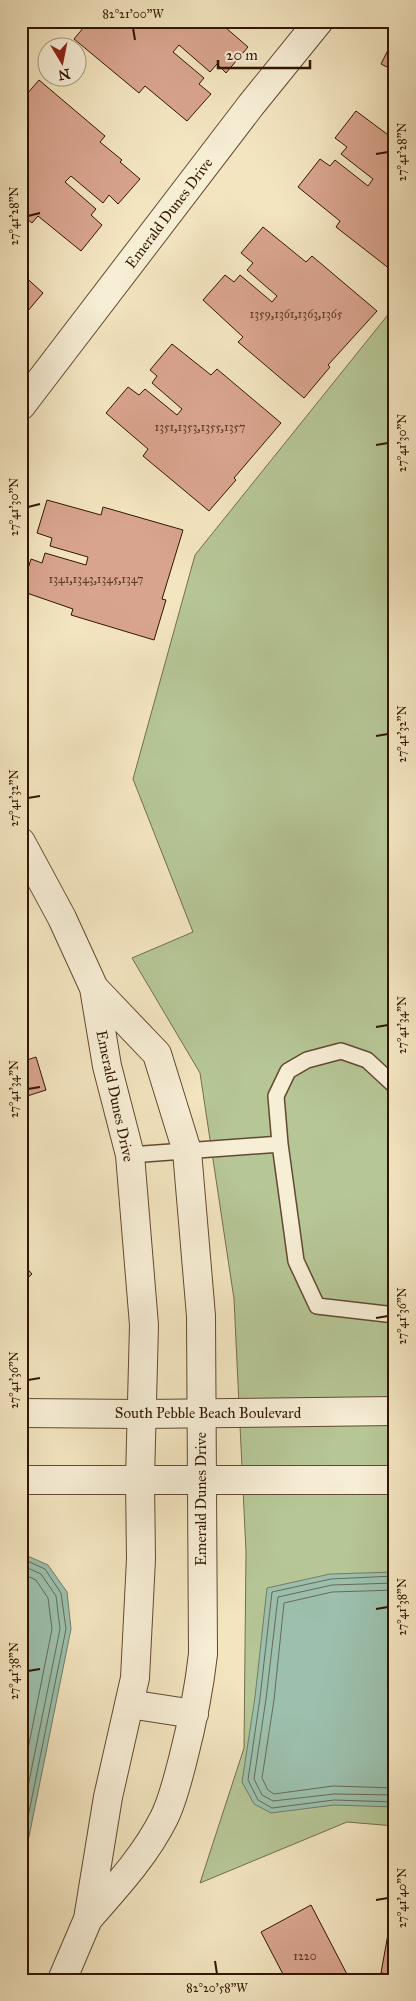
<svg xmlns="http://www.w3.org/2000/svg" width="416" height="2001" font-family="'IM FELL Great Primer',serif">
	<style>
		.green { fill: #b6c696; stroke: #746e4b }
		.water { fill: #9cc0ad; stroke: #727c68 }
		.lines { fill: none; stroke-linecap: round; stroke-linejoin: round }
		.shore { stroke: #676b56; stroke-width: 1 }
		.building { fill: #d9a48e; stroke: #321600 }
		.service-casing { stroke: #624a30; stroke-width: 18 }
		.minor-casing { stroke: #624a30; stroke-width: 30 }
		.tertiary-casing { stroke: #624a30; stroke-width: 30 }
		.service { stroke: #f7eed6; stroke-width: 15 }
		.minor { stroke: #f7eed6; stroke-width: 28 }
		.tertiary { stroke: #f7eed6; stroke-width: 28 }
		.ticks { fill: none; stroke: #321600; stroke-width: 2 }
		.labels { text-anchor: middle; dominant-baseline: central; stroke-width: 4; stroke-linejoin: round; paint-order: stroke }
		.number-label { font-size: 12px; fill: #5c3a24 }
		.street-label { font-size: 15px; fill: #321600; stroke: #f7eed6 }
		.neatline { fill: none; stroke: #321600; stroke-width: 2 }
		.ticks-label { font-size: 12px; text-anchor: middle; fill: #321600 }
	</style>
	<rect width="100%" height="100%" fill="#f3e5c0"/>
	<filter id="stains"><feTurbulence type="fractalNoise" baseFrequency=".004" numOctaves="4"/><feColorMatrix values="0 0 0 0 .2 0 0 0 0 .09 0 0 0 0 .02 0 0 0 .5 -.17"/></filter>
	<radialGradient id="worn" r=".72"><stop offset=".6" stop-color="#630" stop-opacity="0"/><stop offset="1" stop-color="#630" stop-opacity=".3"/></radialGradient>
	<path class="green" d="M395 306V1826L347 1822 200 1883 244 1748 246 1552 234 1299 200 1073 132 958 193 932 133 779 195 555Z"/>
	<path class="water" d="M21 1553 48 1565 67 1592 71 1629 21 1876Z
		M395 1572V1807L334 1805 271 1813 254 1804 242 1782 255 1697 267 1588 330 1574Z"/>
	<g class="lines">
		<path class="shore" d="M21 1558 45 1569 61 1593 66 1629 21 1852
			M21 1565 41 1574 56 1596 60 1629 21 1821
			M21 1573 36 1580 48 1598 52 1629 21 1784
			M395 1576 331 1579 272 1592 260 1698 248 1780 258 1800 272 1808 334 1800 395 1802
			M395 1583 332 1585 278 1597 266 1699 254 1779 262 1795 273 1801 334 1794 395 1795
			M395 1590 332 1592 284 1603 274 1700 262 1778 268 1790 274 1794 333 1786 395 1788"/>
	</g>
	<path class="building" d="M89 21H218L248 47 226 73 217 64 210 72 179 45 173 52 204 78 199 84 211 94 187 121 145 86 139 93 74 39Z
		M395 36V71L381 64Z
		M39 80 105 136 100 142 122 160 120 162 140 179 118 204 109 195 103 203 71 176 65 182 96 209 91 215 102 225 81 251 38 216 32 223 21 214V101Z
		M356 111 395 140V273L336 227 340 221 298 187 320 159 330 166 335 160 368 186 373 179 341 154 347 147 335 138Z
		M263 227 306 262 312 256 377 311 328 365 330 367 304 398 238 342 243 337 203 300 225 275 234 282 240 275 272 302 277 296 247 270 253 263 241 253Z
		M21 273 43 293 21 319Z
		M172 344 211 375 217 369 281 423 234 478 236 480 209 511 143 456 148 449 106 413 128 387 139 395 145 389 177 415 182 409 152 383 157 376 150 370Z
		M47 500 101 515 103 507 183 530 162 599 166 600 154 640 71 615 73 609 21 591 31 559 42 563 45 553 86 565 88 557 50 546 52 538 37 533Z
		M21 1010 28 1033 21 1035Z
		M36 1057 46 1090 21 1098V1062Z
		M21 1262 32 1274 21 1284Z
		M395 1895V1975L381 1973Z
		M311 1905 350 1980H286L261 1932Z"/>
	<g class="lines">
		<defs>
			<path id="service" d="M395 1086 367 1060 341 1051 307 1060 288 1071 276 1096 280 1144 296 1261 317 1306 395 1315
				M130 1155 280 1144"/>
			<path id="minor" d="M21 406 251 105 319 21
				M21 842 62 918 94 988 107 1066 130 1155 144 1325 140 1479 141 1559 135 1678 108 1797 88 1919 62 1980
				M129 1704 194 1714
				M88 1919C116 1887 145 1856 164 1818 173 1800 178 1778 183 1759 192 1724 199 1690 203 1654L201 1316 187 1151 157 1054 94 988"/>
			<path id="tertiary" d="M21 1413 142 1414 395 1411
				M21 1480H395"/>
		</defs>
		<use href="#service" class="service-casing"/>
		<use href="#minor" class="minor-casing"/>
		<use href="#tertiary" class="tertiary-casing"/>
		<use href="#service" class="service"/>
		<use href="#minor" class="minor"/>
		<use href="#tertiary" class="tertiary"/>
	</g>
	<path class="ticks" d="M133 28 135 40M376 154 388 152M28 216 40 213M376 445 388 443M28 507 40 504M376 736 388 734M28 798 40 796M376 1027 388 1025M28 1089 40 1087M376 1318 388 1316M28 1380 40 1378M376 1609 388 1607M28 1671 40 1669M376 1900 388 1898M215 1961 217 1974"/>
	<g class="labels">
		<g class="number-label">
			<text x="296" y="314">1359,1361,1363,1365</text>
			<text x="200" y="427">1351,1353,1355,1357</text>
			<text x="96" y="579">1341,1343,1345,1347</text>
			<text x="305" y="1956">1220</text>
		</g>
		<g class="street-label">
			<text transform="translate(169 213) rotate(-53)">Emerald Dunes Drive</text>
			<text transform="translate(115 1096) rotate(78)">Emerald Dunes Drive</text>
			<text x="208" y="1413">South Pebble Beach Boulevard</text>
			<text transform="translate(201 1499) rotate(-90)">Emerald Dunes Drive</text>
		</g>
	</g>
	<rect width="416" height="2001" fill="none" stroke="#f3e5c0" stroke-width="55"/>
	<g transform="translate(62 62) rotate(170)"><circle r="24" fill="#f7eed6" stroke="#a89880"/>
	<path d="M0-4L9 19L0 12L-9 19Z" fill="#8f2418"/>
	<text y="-8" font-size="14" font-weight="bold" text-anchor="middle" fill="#321600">N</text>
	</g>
	<path d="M218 60v8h92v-8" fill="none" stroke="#321600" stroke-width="2.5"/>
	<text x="226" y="60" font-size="15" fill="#321600" stroke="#f7eed6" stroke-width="4" paint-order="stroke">20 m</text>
	<rect x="28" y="28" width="360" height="1946" class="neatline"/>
	<g class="ticks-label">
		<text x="133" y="18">82°21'00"W</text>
		<text transform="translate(402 152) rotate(-90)" y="4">27°41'28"N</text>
		<text transform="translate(14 216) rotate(-90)" y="4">27°41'28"N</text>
		<text transform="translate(402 443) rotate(-90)" y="4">27°41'30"N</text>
		<text transform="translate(14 507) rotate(-90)" y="4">27°41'30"N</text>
		<text transform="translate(402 734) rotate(-90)" y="4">27°41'32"N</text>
		<text transform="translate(14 798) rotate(-90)" y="4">27°41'32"N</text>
		<text transform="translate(402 1025) rotate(-90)" y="4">27°41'34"N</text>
		<text transform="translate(14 1089) rotate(-90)" y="4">27°41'34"N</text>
		<text transform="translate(402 1316) rotate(-90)" y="4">27°41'36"N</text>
		<text transform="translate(14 1380) rotate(-90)" y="4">27°41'36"N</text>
		<text transform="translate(402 1607) rotate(-90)" y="4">27°41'38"N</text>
		<text transform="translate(14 1671) rotate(-90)" y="4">27°41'38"N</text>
		<text transform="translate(402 1898) rotate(-90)" y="4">27°41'40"N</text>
		<text x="217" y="1992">82°20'58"W</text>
	</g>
	<rect width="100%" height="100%" filter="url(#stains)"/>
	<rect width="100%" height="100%" fill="url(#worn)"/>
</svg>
